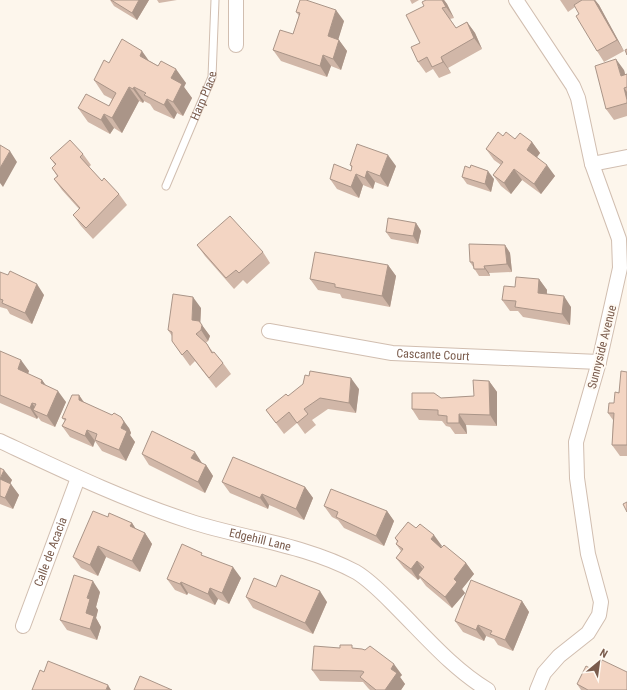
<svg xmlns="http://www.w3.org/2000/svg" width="627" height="690" font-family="'Roboto Condensed',sans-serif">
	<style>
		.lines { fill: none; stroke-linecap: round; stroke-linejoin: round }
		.lane-casing { stroke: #d1beb0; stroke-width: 9 }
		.street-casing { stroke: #d1beb0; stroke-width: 16 }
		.lane { stroke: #fff; stroke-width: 7 }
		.street { stroke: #fff; stroke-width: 14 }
		.wall { fill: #d1b7a8 }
		.shaded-wall { fill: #aa9588 }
		.building { fill: #f3d5c3; stroke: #aa9588 }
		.labels { text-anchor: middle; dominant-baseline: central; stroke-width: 4; stroke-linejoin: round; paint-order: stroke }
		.street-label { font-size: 12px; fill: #7a5c4d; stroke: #fffaf3 }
	</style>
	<rect width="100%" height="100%" fill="#fdf6ec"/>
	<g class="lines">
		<defs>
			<g id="lane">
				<path id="s1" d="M166 186 212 77 215 0"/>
			</g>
			<g id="street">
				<path d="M236 0V45"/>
				<path d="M516 0 573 86 578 98 592 164 619 239 620 268 599 362 576 442 577 478 588 554 601 602 599 615 588 633 559 656 544 673 537 690"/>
				<path d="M592 164 627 157"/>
				<path id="s2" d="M269 331 392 353 599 362"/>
				<path id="s3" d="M0 441C62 470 124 500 189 521 244 539 304 544 356 572 371 581 384 595 397 608 425 636 453 669 488 690"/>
				<path id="s4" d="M23 626 78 478"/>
			</g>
		</defs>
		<use href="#lane" class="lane-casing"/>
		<use href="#street" class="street-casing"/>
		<use href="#lane" class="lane"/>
		<use href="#street" class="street"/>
	</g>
	<path class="wall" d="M110 0H149L137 20 114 6Z
		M157 0H177L159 3Z
		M410 0H419L412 4Z
		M426 0H444L447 4 454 18 450 19 456 28 467 22 475 33 482 49 448 68 451 73 439 78 433 69 426 73 418 62 424 6Z
		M560 0H595L599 5 624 51 604 62 597 51 579 14 575 7 568 12Z
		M296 12 344 21 338 39 347 51 341 70 331 66 327 77 281 61 273 50 293 34 299 16Z
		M150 61 186 83 184 87 192 98 183 116 177 113 174 119 154 110 150 104 144 101 143 103 139 101 122 133 114 128 110 134 88 122 78 108 109 106 112 99 104 95 94 80 109 63Z
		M624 70 625 74H627V116L614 120 606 109Z
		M503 136 532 142 540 153 537 157 555 176 541 194 522 180 511 194 501 186 493 175 501 165 494 160 486 149Z
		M83 154 91 165 89 167 102 181 119 194 127 205 93 239 81 226 73 215 79 209 62 190 54 179 57 176 52 168 55 165 50 158Z
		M350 165 396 166 388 187 375 182 373 189 363 185 359 198 337 189 330 179 351 171 352 168Z
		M470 168 494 179 491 192 467 184 462 177Z
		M416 223 421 231 418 244 391 239 386 232Z
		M197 245 263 252 270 263 247 284 243 280 234 289 205 256Z
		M505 245 510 253 512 272 489 273 490 276H479L470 262Z
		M388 265 396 276 390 307 342 298 340 294 318 290 310 279Z
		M0 272 44 295 32 324 10 314 7 309 0 307Z
		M539 279 547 290V294L571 307 570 325 523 317 518 311H510L502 300 515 287Z
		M201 308 200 323 210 336 208 341 206 343 213 352 223 363 231 374 216 388 195 361 190 366 172 341V336L168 330Z
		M0 351 29 371 28 374 42 380 46 386 66 402 55 427 41 421 38 417 37 419 0 403Z
		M627 372V456H620L612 445 613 420 608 413 614 403Z
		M489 381 497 392V426L466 425 467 434H455L450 427 446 426 442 421 419 420 412 409 441 398 474 396Z
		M359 389 356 413 328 409 312 420 316 425 305 434 297 423 284 434 266 410 288 396Z
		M79 395 84 402 129 428 131 433 130 435 135 442 126 461 102 451 95 441 93 447 70 437 62 426 65 421 62 418Z
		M142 454 202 463V464L206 465 213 476 205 493 149 465Z
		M0 468 12 480 10 484 19 495 13 509 0 504Z
		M222 482 305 487 313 498 304 520 269 505 268 509 230 493Z
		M324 506 387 511 394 521 384 546 344 528 338 520 332 517Z
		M108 517 132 523 136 529 145 533 152 544 140 572 106 557 98 576 81 568 73 557Z
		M416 528 442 546 441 547 466 563 474 574 462 589 465 593 452 608 426 586 420 578 418 580 404 568 396 558 401 551 396 544 397 542 395 538Z
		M205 557 241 578 229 604 218 599 215 605 188 593 187 595 175 590 167 579Z
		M276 587 327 602 313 634 253 608 246 597Z
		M100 592 96 607 98 610 96 618 101 627 97 640 67 630 60 620Z
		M522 601 529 612 513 651 498 645 494 639 486 636 484 641 463 632 455 621Z
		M340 648H354L402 675 400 677 405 684 401 690H370L368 688 363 682 320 681 312 670Z
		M597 672 627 690H581L577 684Z"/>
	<path class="shaded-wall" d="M139 0H149L137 20 132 13Z
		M442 0H444L447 4 454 18 446 7Z
		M594 0H595L599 5 624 51 617 40Z
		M336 10 344 21 336 47 328 36Z
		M467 22 475 33 482 49 474 38Z
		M339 40 347 51 341 70 333 59Z
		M142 51 152 65 140 56Z
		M323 55 331 66 327 77 320 66Z
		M441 57 448 68 451 73 443 62Z
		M616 59 624 70 627 82 621 76Z
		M176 69 186 83 184 87 192 98 183 116 173 102 171 78Z
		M129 87 139 101 122 133 112 118Z
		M134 87 144 101 143 103 133 89Z
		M624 88 627 92V100Z
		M167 99 177 113 174 119 164 105Z
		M104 114 114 128 110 134 101 120Z
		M532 142 540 153 534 161 527 150Z
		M10 151 17 162 3 187 0 183V168Z
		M388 155 396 166 388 187 380 176Z
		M547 165 555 176 541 194 534 184Z
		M514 169 522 180 511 194 504 183Z
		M367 171 375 182 373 189 365 178Z
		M488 171 494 179 491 192 485 184Z
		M356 174 363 185 359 198 351 187Z
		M416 223 421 231 418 244 413 236Z
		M505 245 510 253 512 272 507 264Z
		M388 265 396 276 390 307 382 296Z
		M484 266 489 273 490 276 485 269Z
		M539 279 547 290 546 304 538 293Z
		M37 284 44 295 32 324 25 313Z
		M564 296 571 307 570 325 562 314Z
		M193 297 201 308 200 331 192 320Z
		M202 325 210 336 208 341 201 330Z
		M21 360 29 371 25 380 18 369Z
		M351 378 359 389 356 413 349 403Z
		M42 380 50 391 41 383Z
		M489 381 497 392V426L490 415Z
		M58 391 66 402 55 427 47 416Z
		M79 395 86 406 79 400Z
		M32 403 39 413 33 410 38 417 37 419 30 408Z
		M459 414 466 425 467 434 459 423Z
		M121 417 129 428 131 433 130 435 135 442 126 461 119 450 121 428Z
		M87 430 95 441 93 447 85 436Z
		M195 452 202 463 199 469 191 458Z
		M206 465 213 476 205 493 198 482Z
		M4 470 12 480 7 490 0 480Z
		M11 484 19 495 13 509 5 498Z
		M305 487 313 498 304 520 296 509Z
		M262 494 269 505 268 509 260 498Z
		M387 511 394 521 384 546 376 536Z
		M132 523 139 534 130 526Z
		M145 533 152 544 140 572 132 561Z
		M434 535 442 546 438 550 431 539Z
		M98 546 106 557 98 576 90 565Z
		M417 561 425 572 418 575 420 578 418 580 411 569Z
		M466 563 474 574 462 589 465 593 452 608 445 597 454 579Z
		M233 567 241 578 229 604 222 593Z
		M93 581 100 592 96 607 98 610 96 618 101 627 97 640 90 629 86 613 87 598Z
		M181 582 188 593 187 595 180 584Z
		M210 588 218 599 215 605 208 594Z
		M320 591 327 602 313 634 305 623Z
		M522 601 529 612 513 651 505 640Z
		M478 625 486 636 484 641 476 630Z
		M394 664 402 675 400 677 405 684 401 690H385L391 669Z
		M108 685 111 690H106Z"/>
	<path class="building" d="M111 0H139L132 13Z
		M300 0H306L336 10 328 36 339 40 333 59 323 55 320 66 273 50 280 30 293 34 300 13 296 12Z
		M426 0H442L446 7 442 8 456 28 467 22 474 38 441 57 443 62 432 67 427 57 418 62 411 47 420 43 406 15 424 6 422 2Z
		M582 0H594L617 40 597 51 576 16 579 14 574 5Z
		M122 39 142 51 140 56 158 66 161 61 176 69 171 78 182 84 173 102 167 99 164 105 144 95 146 93 134 87 133 89 129 87 112 118 104 114 101 120 78 108 86 94 109 106 116 93 94 80 104 60 109 63Z
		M627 49V55L625 50Z
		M616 59 621 76 627 74V87L624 88 627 100V103L606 109 595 66Z
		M498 132 503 136 506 132 515 139 520 133 532 142 527 150 547 165 534 184 514 169 504 183 493 175 503 162 486 149Z
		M70 140 83 154 80 157 102 181 104 178 119 194 86 228 73 215 80 208 54 179 58 176 52 168 56 164 50 158Z
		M357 144 388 155 380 176 367 171 365 178 356 174 351 187 330 179 334 164 351 171 352 166 350 165Z
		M0 145 10 151 0 168Z
		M471 165 488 171 485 184 462 177 465 166 470 168Z
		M230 216 263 252 239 273 236 270 226 278 197 245Z
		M388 218 416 223 413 236 386 232Z
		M469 244 505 245 507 264 484 266 485 269H474L473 262H470Z
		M315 252 388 265 382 296 335 287V284L310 279Z
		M10 271 37 284 25 313 2 303 3 300 0 299V272L8 275Z
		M516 277 539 279 538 293 564 296 562 314 515 307 516 301 502 300 504 286 515 287Z
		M173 294 193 297 192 320 199 321 202 325 201 330 196 334 207 344 212 353 214 352 223 363 209 378 187 350 182 355 172 341V332L168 330Z
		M0 351 21 360 18 369 42 380 41 383 58 391 47 416 33 410 36 404 32 403 30 408 0 395Z
		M310 371 351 378 349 403 320 398 304 409 308 414 297 423 289 412 276 423 266 410 286 394 288 396 303 384 305 375 309 376Z
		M621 371 627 372V445H612L614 413H608L609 403H614L615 392 619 393Z
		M473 380 489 381 490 415 459 414V423H447V416L438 415V410L412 409V393H434L441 398 474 396Z
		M72 395H79V400L112 415 114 413 121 417 124 422 121 428 127 431 119 450 95 440 97 434 87 430 85 436 62 426 66 419 62 418Z
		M152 431 195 452 191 458 206 465 198 482 142 454Z
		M233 457 305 487 296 509 262 494 260 498 222 482Z
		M0 468 4 470 0 479Z
		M0 479 11 484 5 498 0 496Z
		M331 489 387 511 376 536 336 517 338 512 324 506Z
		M627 502V512L623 504Z
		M93 511 108 517 109 513 132 523 130 526 145 533 132 561 98 546 90 565 73 557Z
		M408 522 416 528 420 524 434 535 431 539 441 548 444 545 466 563 454 579 457 582 445 597 418 575 424 567 417 561 411 569 396 558 403 549 396 544 398 541 395 538Z
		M182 544 202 553 201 555 233 567 222 593 210 588 208 594 181 582 180 584 167 579Z
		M74 575 93 581 87 598 90 599 86 613 94 616 90 629 60 620Z
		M281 575 320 591 305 623 246 597 254 578 276 587Z
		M471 580 522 601 505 640 490 634 492 631 478 625 476 630 455 621Z
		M340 645H352V648L362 649 365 650 370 646 394 664 391 669 397 673 385 690H376L360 677 364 672 362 671 312 670 314 646 340 648Z
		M602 660 627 672V690H588L577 684 586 666 597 672Z
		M48 661 108 685 106 690H32L40 670 44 672Z
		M140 676 172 690H134Z"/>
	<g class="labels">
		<g class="street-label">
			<text stroke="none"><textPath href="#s1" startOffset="98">Harp Place</textPath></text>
			<text transform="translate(602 347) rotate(-76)">Sunnyside Avenue</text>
			<text stroke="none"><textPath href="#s2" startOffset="166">Cascante Court</textPath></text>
			<text stroke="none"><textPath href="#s3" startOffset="279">Edgehill Lane</textPath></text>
			<text stroke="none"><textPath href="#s4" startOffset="79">Calle de Acacia</textPath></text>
		</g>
	</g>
	<g transform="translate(599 662) rotate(29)" stroke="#fffaf3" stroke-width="3" paint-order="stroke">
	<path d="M0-3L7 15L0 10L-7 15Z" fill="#7a5c4d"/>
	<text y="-6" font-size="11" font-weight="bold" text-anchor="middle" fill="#7a5c4d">N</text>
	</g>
</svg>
